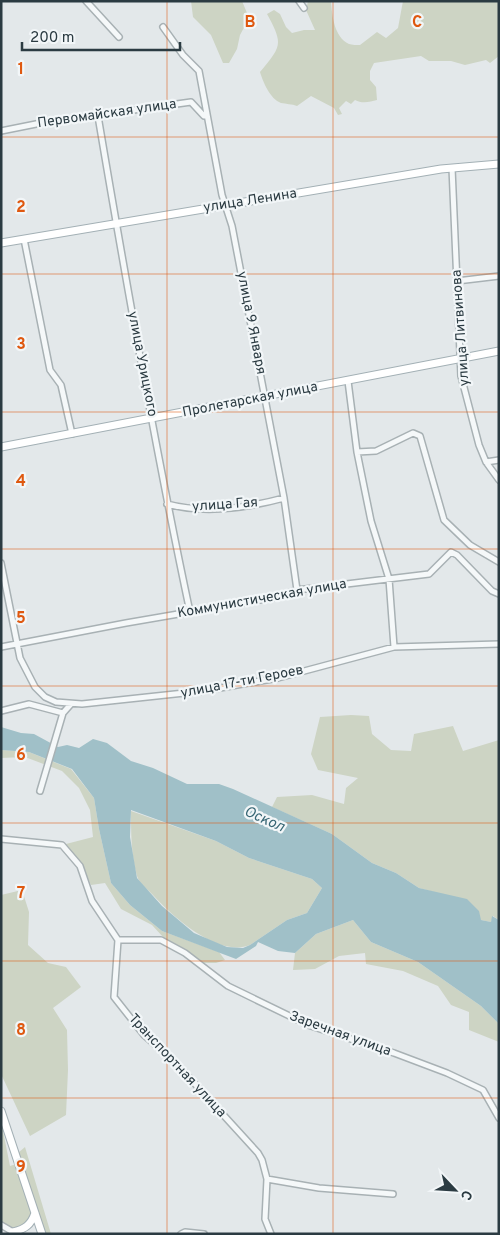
<svg xmlns="http://www.w3.org/2000/svg" width="500" height="1235" font-family="Overpass,sans-serif">
	<style>
		.green { fill: #cdd4c4 }
		.water { fill: #a0c0c8; fill-rule: evenodd }
		.lines { fill: none; stroke-linecap: round; stroke-linejoin: round }
		.minor-casing { stroke: #a8b1b4; stroke-width: 8 }
		.major-casing { stroke: #a3b0b5; stroke-width: 9 }
		.minor { stroke: #f5f8f9; stroke-width: 5 }
		.major { stroke: #fff; stroke-width: 7 }
		.grid { fill: none; stroke: #df580f; stroke-width: 1; stroke-opacity: 0.55 }
		.labels { text-anchor: middle; dominant-baseline: central; stroke-width: 4.5; stroke-linejoin: round; paint-order: stroke }
		.street-label { font-size: 14px; fill: #2b3b42; stroke: #f2f6f8 }
		.water-label { font-size: 15px; font-style: italic; fill: #376674; stroke: #f2f6f8 }
		.grid-label { font-size: 16px; text-anchor: middle; font-weight: bold; fill: #df580f; stroke: #f2f6f8; stroke-width: 4.5; stroke-linejoin: round; paint-order: stroke }
	</style>
	<rect width="100%" height="100%" fill="#e3e8ea"/>
	<path class="green" d="M191 1H242L247 13V22L240 35 237 49 229 63H223L211 35 193 17Z
		M308 1H331C332 15 334 37 349 44 352 45 357 45 360 45L377 32 386 38 398 28 403 1H499V56L490 63 486 60 465 65 451 61H429L421 56 374 63 370 71V80L376 87 377 100C370 102 362 104 355 100L351 104 346 101 339 108 342 114 338 115 334 108 311 96 297 106C292 104 286 104 281 103 270 99 263 82 260 72 281 46 284 45 267 14L274 10 280 14 286 27 292 33 304 30H315L306 10Z
		M351 715 369 716 372 734 391 750 411 751 414 734 453 726 463 751 499 740V920L493 916 491 922 481 920 441 894 419 888 396 873 372 863 332 834 272 807 277 797 312 795 344 804 346 788 358 778 318 770 311 754 320 717Z
		M1 750 29 752 71 769 94 798 99 829 111 883 130 905 162 931 219 952 225 960 216 963H203L163 937 152 925 121 909 105 883 91 885 82 865 66 844 93 837 90 810 79 788 62 771 25 757 1 758Z
		M131 811 216 841 249 858 312 879 322 888 307 913 287 920 250 945C218 958 172 916 152 894 147 889 139 883 137 876 131 855 131 832 131 811Z
		M22 890 29 912 28 945 48 963 66 967 81 987 53 1008 67 1030 68 1070 66 1115 30 1136 1 1074V895Z
		M353 920 371 942 418 962 481 1006 499 1024V1042L469 1030V1012L451 1005 438 986 403 971 366 964 365 953 339 956 315 969 293 970 295 953 316 934Z
		M1 1121 10 1166 16 1164 32 1212 30 1220 16 1229 1 1222Z
		M25 1147 51 1234H46L18 1153Z"/>
	<path class="water" d="M1 727 21 733 34 734 58 747 67 745 79 748 93 739 107 743 131 761 153 768 187 784H219L233 789 332 834 372 863 396 873 419 888 467 899 479 911 481 920 491 922 492 916 499 920V1024L481 1006 418 962 371 942 353 920 316 934 295 953 278 951 258 942 256 946 236 959 162 931 130 905 111 883 99 829 94 798 72 769 29 752 1 750ZM131 810 216 841 249 858 312 879 322 888 307 913 287 920 250 945 243 948 227 947 194 933 162 906 137 878 130 837Z"/>
	<g class="lines">
		<defs>
			<path id="minor" d="M86 1 119 37
				M299 1 304 8
				M163 27 183 55 199 71 222 195 232 226 263 388 284 498 297 590
				M98 116C126 282 155 448 190 612
				M1 131 41 123 191 102 204 116H207
				M452 168 461 376 479 445 486 462 499 480
				M24 239 50 370 61 385 72 434
				M457 281 499 276
				M348 381 357 452 371 521 389 579 394 647
				M357 452 376 451 413 433 420 436 444 520 470 545 499 562
				M486 462 499 460
				M167 504C204 514 247 508 284 498
				M1 563 20 658 35 687 45 697 56 702 82 704 203 691 278 678 394 647 499 644
				M1 647 126 623 277 597 297 590 429 574 451 552 457 555 492 591 499 594
				M1 711 29 704 63 713 71 704
				M40 791 63 713
				M1 839 62 845 80 866 92 901 118 940 114 997 144 1035 176 1063 258 1153 262 1160 267 1179 265 1219 271 1234
				M118 940H161L185 953 228 986 308 1025 394 1053 447 1073 483 1090 499 1118
				M267 1179 319 1188 393 1194
				M1 1225 13 1232
				M181 1234 185 1232 204 1234"/>
			<path id="major" d="M1 243 441 169 499 164
				M1 447 499 351
				M1 1111 42 1234
				M13 1232C25 1229 31 1225 35 1213"/>
		</defs>
		<use href="#minor" class="minor-casing"/>
		<use href="#major" class="major-casing"/>
		<use href="#minor" class="minor"/>
		<use href="#major" class="major"/>
	</g>
	<path class="grid" d="M167 1V1234M333 1V1234M1 137H499M1 274H499M1 412H499M1 549H499M1 686H499M1 823H499M1 961H499M1 1098H499"/>
	<g class="labels">
		<g class="street-label">
			<text transform="translate(107 114) rotate(-8)">Первомайская улица</text>
			<text transform="translate(250 201) rotate(-9)">улица Ленина</text>
			<text transform="translate(251 323) rotate(79)">улица 9 Января</text>
			<text transform="translate(461 328) rotate(-94)">улица Литвинова</text>
			<text transform="translate(142 364) rotate(79)">улица Урицкого</text>
			<text transform="translate(250 400) rotate(-11)">Пролетарская улица</text>
			<text transform="translate(225 505) rotate(-4)">улица Гая</text>
			<text transform="translate(262 599) rotate(-10)">Коммунистическая улица</text>
			<text transform="translate(242 682) rotate(-11)">улица 17-ти Героев</text>
			<text transform="translate(340 1034) rotate(20)">Заречная улица</text>
			<text transform="translate(177 1066) rotate(47)">Транспортная улица</text>
		</g>
		<g class="water-label">
			<text transform="translate(264 820) rotate(24)">Оскол</text>
		</g>
	</g>
	<g class="grid-label">
		<text x="250" y="27">B</text>
		<text x="417" y="27">C</text>
		<text x="21" y="74">1</text>
		<text x="21" y="212">2</text>
		<text x="21" y="349">3</text>
		<text x="21" y="486">4</text>
		<text x="21" y="623">5</text>
		<text x="21" y="760">6</text>
		<text x="21" y="898">7</text>
		<text x="21" y="1035">8</text>
		<text x="21" y="1172">9</text>
	</g>
	<rect width="500" height="1235" fill="none" stroke="#2b3b42" stroke-width="5"/>
	<g transform="translate(455 1190) rotate(115)" stroke="#f2f6f8" stroke-width="4" paint-order="stroke">
	<path d="M0-4L9 19L0 12L-9 19Z" fill="#2b3b42"/>
	<text y="-8" font-size="14" font-weight="bold" text-anchor="middle" fill="#2b3b42">С</text>
	</g>
	<path d="M22 42v8h158v-8" fill="none" stroke="#2b3b42" stroke-width="2.5"/>
	<text x="30" y="42" font-size="15" fill="#2b3b42" stroke="#f2f6f8" stroke-width="4" paint-order="stroke">200 m</text>
</svg>
